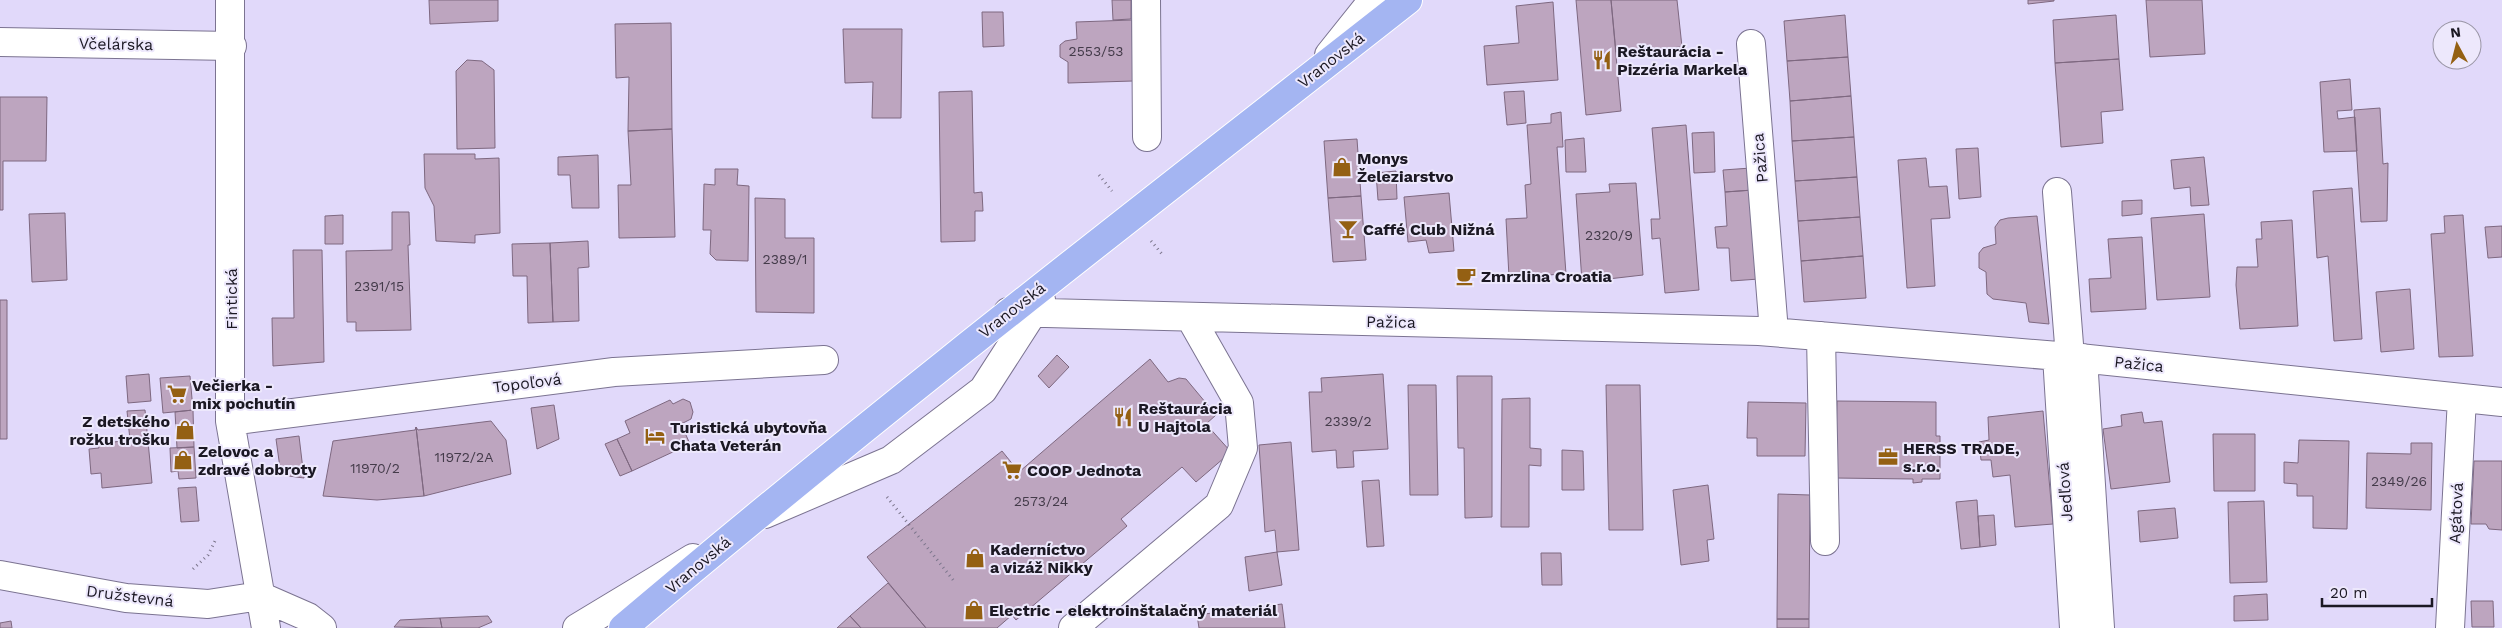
<svg xmlns="http://www.w3.org/2000/svg" width="2502" height="628" font-family="'Work Sans',sans-serif">
	<style>
		.building { fill: #bda5bf; stroke: #7e6880 }
		.lines { fill: none; stroke-linecap: round; stroke-linejoin: round }
		.minor-casing { stroke: #7b7391; stroke-width: 30 }
		.major-casing { stroke: #fff; stroke-width: 30 }
		.path { stroke: #7c768c; stroke-width: 3; stroke-dasharray: 1 4; stroke-linecap: butt }
		.minor { stroke: #fff; stroke-width: 28 }
		.major { stroke: #a4b5f2; stroke-width: 28 }
		.labels { text-anchor: middle; dominant-baseline: central; stroke-width: 4; stroke-linejoin: round; paint-order: stroke }
		.number-label { font-size: 14px; fill: #443b4a }
		.street-label { font-size: 16px; fill: #1b1823; stroke: #ede8fc }
		.poi-label { font-size: 16px; font-weight: bold; fill: #1b1823; stroke: #ede8fc; text-anchor: start }
	</style>
	<rect width="100%" height="100%" fill="#e1d9fa"/>
	<path class="building" d="M429 0H498V21L430 24Z
		M1112 0H1131V19L1113 20Z
		M1576 0H1611L1621 111 1586 115Z
		M1611 0H1677L1682 47 1616 52Z
		M2028 0H2054V1L2028 4Z
		M2146 0H2202L2205 54 2150 57Z
		M1553 2 1558 80 1487 85 1484 46 1519 43 1516 6Z
		M982 12H1003L1004 46 983 47Z
		M1845 15 1848 57 1787 61 1784 21Z
		M2116 15 2119 59 2055 63 2053 20Z
		M1132 20 1133 81 1068 83V62L1060 57V45L1065 41 1077 39 1076 22Z
		M671 23 672 129 628 131 629 77 616 78 615 24Z
		M843 29H902L901 118H872L873 82 845 83Z
		M1848 57 1851 96 1790 101 1787 61Z
		M2119 59 2123 110 2101 112 2103 143 2061 147 2055 63Z
		M467 60 482 61 494 70 495 148 457 149 456 71Z
		M2350 79 2352 110 2337 111 2338 119 2355 117 2357 151 2324 152 2320 82Z
		M972 91 974 193 982 192 983 211H975V241L941 242 939 92Z
		M1524 91 1526 123 1507 125 1504 92Z
		M1851 96 1854 137 1792 141 1790 101Z
		M0 97H47L46 161H3V210H0Z
		M2380 108 2383 164 2388 163 2387 221 2361 222 2354 110Z
		M1561 112 1563 147H1557L1566 274 1509 277 1506 219 1527 218 1525 185 1531 184 1527 125 1551 123V114Z
		M1686 125 1699 290 1665 293 1660 238 1652 239 1651 219H1660L1652 128Z
		M672 129 675 237 619 238 618 185H631L628 131Z
		M1714 132 1715 172 1694 173 1692 133Z
		M1854 137 1857 177 1795 181 1792 141Z
		M1584 138 1586 172H1566L1565 140Z
		M1357 139 1361 196 1328 198 1324 141Z
		M1978 148 1981 197 1959 199 1956 149Z
		M424 154H475V159L499 158 500 233 475 235V243L436 241 434 206 425 188Z
		M598 155 599 208H572L570 175H558V157Z
		M2204 157 2209 205 2191 206 2190 187 2174 189 2171 160Z
		M1926 158 1929 187 1947 186 1950 218 1931 219 1935 286 1907 288 1898 160Z
		M1751 168 1753 190 1725 192 1723 170Z
		M715 169H738L737 185 749 186 748 261 716 260 710 254 711 230H703L704 184 715 185Z
		M1396 171 1397 199 1378 200 1376 173Z
		M1857 177 1860 217 1798 221 1795 181Z
		M1636 183 1643 275 1582 282 1576 194 1610 192 1609 184Z
		M2352 188 2362 339 2334 341 2328 256 2317 258 2313 191Z
		M1753 190 1759 279 1731 281 1729 248H1717L1715 227 1727 226 1725 192Z
		M1449 193 1454 251 1429 253 1426 240 1408 242 1404 197Z
		M1361 196 1366 260 1333 262 1328 198Z
		M755 198 785 199V238H814V313L756 312Z
		M2142 200V214L2122 216V201Z
		M392 212H409L410 245H408L411 330 356 331V322H347L346 251 392 250Z
		M65 213 67 280 32 282 29 214Z
		M2204 214 2210 297 2157 300 2151 218Z
		M343 215V244H325V216Z
		M2463 215 2473 356 2439 357 2431 234 2445 233 2444 216Z
		M2037 216 2049 324 2029 322 2026 303 1993 299 1987 294 1986 272 1979 268V253L1983 248 1996 244 1995 227 2000 220 2008 218Z
		M1860 217 1863 256 1801 261 1798 221Z
		M2292 220 2298 326 2240 329 2236 285 2237 267H2258L2256 239H2262L2261 222Z
		M2502 226V257L2488 258 2485 227Z
		M2142 237 2146 309 2091 312 2089 279 2111 278 2108 239Z
		M588 241 589 267 578 268 579 321 553 322 550 243Z
		M550 243 553 322 528 323 527 276H513L512 244Z
		M293 250H322L324 362 273 366 272 318H294Z
		M1863 256 1866 298 1804 302 1801 261Z
		M2410 289 2414 349 2381 352 2376 292Z
		M0 300H7V439H0Z
		M1057 355 1069 367 1049 388 1038 376Z
		M1150 359 1168 382 1179 378 1186 379 1216 415 1206 424 1231 452 1196 482 1182 467 1121 519 1127 526 1016 620 1012 615 997 628H926L867 557 1002 451 1019 472Z
		M149 374 151 401 128 403 126 376Z
		M1383 374 1388 449 1353 451 1354 467 1337 468 1336 450 1312 452 1309 392H1322L1321 378Z
		M190 376 193 410 163 413 160 378Z
		M1457 376H1492V517L1465 518 1464 448H1458Z
		M1408 385H1436L1438 495H1410Z
		M1606 385H1640L1643 530H1609Z
		M1530 398V448L1541 449V466L1529 465V527H1501L1502 399Z
		M683 399 690 402 693 412 691 419 681 424 690 444 632 471 617 439 630 433 625 421 670 400 673 404Z
		M1837 401 1936 402V436H1940V479H1922V482L1913 483V479L1835 478Z
		M1748 402 1806 403 1805 456H1757V438H1747Z
		M554 405 559 439 537 449 531 408Z
		M145 410 152 483 102 488 101 473 91 474 89 449 99 448 98 444 130 440 127 411Z
		M193 410 194 447 177 448 175 412Z
		M2043 411 2053 524 2015 527 2010 475 1993 477 1991 460H1981L1979 442 1989 440 1988 417Z
		M2142 412 2144 423 2162 421 2170 482 2111 489 2103 429 2122 426 2121 415Z
		M491 421 506 440 511 474 424 496 416 427 418 430Z
		M416 427 424 496 377 500 323 496 333 441 415 430Z
		M2213 434H2255V491H2214Z
		M299 436 304 478 281 475 276 439Z
		M617 439 632 471 620 476 605 444Z
		M2299 440 2349 441 2347 529 2313 528V496H2297V484L2284 483V462L2298 463Z
		M1291 442 1299 550 1277 552 1275 530 1265 532 1259 445Z
		M2411 443H2432L2431 510 2366 508 2367 453 2411 454Z
		M194 447 196 478 179 479 178 471 171 472 170 448Z
		M1562 450 1583 451 1584 490H1562Z
		M2474 461H2502V530L2489 529 2486 524H2471Z
		M1379 480 1384 546 1367 547 1362 481Z
		M1708 485 1714 539 1707 540 1709 561 1681 565 1673 490Z
		M196 487 199 521 181 522 178 488Z
		M1778 494 1810 495 1809 619H1777Z
		M1977 500 1980 547 1961 549 1956 502Z
		M2264 501 2267 582 2230 583 2228 502Z
		M2175 508 2178 538 2140 542 2138 511Z
		M1994 515 1996 545 1980 547 1978 516Z
		M1277 552 1282 585 1249 591 1245 557Z
		M1541 553H1561L1562 585H1542Z
		M888 583 926 628H861L850 616Z
		M2267 594 2268 620 2234 621V596Z
		M2471 601H2493L2494 627H2472Z
		M1282 604 1285 628H1199L1197 615Z
		M488 616 492 622 478 628H442L440 618Z
		M850 616 861 628H837Z
		M440 618 442 628 394 627 400 620Z
		M1777 619H1809V628H1777Z
		M11 621 12 628H0V623Z"/>
	<g class="lines">
		<defs>
			<path id="minor" d="M230 0V421L266 628
				M1146 0 1147 137
				M0 42 232 46
				M1751 44 1774 332
				M1329 55 1373 0
				M2057 192 2070 357
				M1008 312 1759 331 2070 357 2502 402
				M1821 336 1825 541
				M2057 356 2074 628
				M2083 358 2100 628
				M230 421 614 372 824 360
				M765 514 891 460 983 390 1041 300
				M0 575 126 598 208 604 260 596
				M260 596 308 617 322 628
				M577 628 693 558
				M1073 628 1219 505 1243 448 1239 403 1190 317
				M2450 628 2462 398"/>
			<path id="major" d="M623 628C879 411 1144 207 1408 0"/>
		</defs>
		<use href="#minor" class="minor-casing"/>
		<use href="#major" class="major-casing"/>
		<path class="path" d="M1099 175 1112 191
			M1151 241 1162 254
			M887 497 954 581
			M193 569 208 555 216 539"/>
		<use href="#minor" class="minor"/>
		<use href="#major" class="major"/>
	</g>
	<defs>
		<symbol id="restaurant-bare" viewBox="-9 -9 18 18"><path d="M-5-6h1v4h1v-4h1v4h1v-4h1v5L-1.5 .5V6h-2V.5L-5-1ZM5-6V6H3V1.5H1.5Q1.5-4 5-6Z" fill="#946013" stroke="#ede8fc" stroke-width="2.5" paint-order="stroke"/></symbol>
		<symbol id="shop-bare" viewBox="-9 -9 18 18"><path d="M-5-2.5h2.3a2.7 3.5 0 0 1 5.4 0H5L5.5 6h-11ZM-1.5-2.5h3a1.5 2.3 0 0 0-3 0Z" fill="#946013" stroke="#ede8fc" stroke-width="2.5" paint-order="stroke"/></symbol>
		<symbol id="bar-bare" viewBox="-9 -9 18 18"><path d="M-6-5H6L.8 .8V4.5H3.5V6h-7V4.5H-.8V.8Z" fill="#946013" stroke="#ede8fc" stroke-width="2.5" paint-order="stroke"/></symbol>
		<symbol id="cafe-bare" viewBox="-9 -9 18 18"><path d="M-5.5-4.5H6V0H3Q3 3.5 0 3.5H-2.5Q-5.5 3.5-5.5 0ZM3-3.2v2h1.7v-2ZM-6 4.5H4V6H-6Z" fill="#946013" stroke="#ede8fc" stroke-width="2.5" paint-order="stroke"/></symbol>
		<symbol id="supermarket-bare" viewBox="-9 -9 18 18"><path d="M-6-5.5h2.5l.6 2H6L4.5 2H-2.5L-4.4-4H-6ZM-1.5 3.2a1.3 1.3 0 1 0 .1 0ZM3 3.2a1.3 1.3 0 1 0 .1 0Z" fill="#946013" stroke="#ede8fc" stroke-width="2.5" paint-order="stroke"/></symbol>
		<symbol id="hotel-bare" viewBox="-9 -9 18 18"><path d="M-6-4.5h1.5V1H6V5H4.5V3h-9V5H-6ZM-4 0a1.8 1.8 0 1 1 3.6 0ZM.5 0V-2.5h3Q6-2.5 6 0Z" fill="#946013" stroke="#ede8fc" stroke-width="2.5" paint-order="stroke"/></symbol>
		<symbol id="office-bare" viewBox="-9 -9 18 18"><path d="M-6-3h4V-5.5h4V-3h4V5H-6ZM-1-4.5V-3h2v-1.5ZM-6 0V1H6V0Z" fill="#946013" stroke="#ede8fc" stroke-width="2.5" paint-order="stroke"/></symbol>
	</defs>
	<g fill-rule="evenodd">
		<use href="#restaurant-bare" x="1588" y="46" width="28" height="28"/>
		<use href="#shop-bare" x="1328" y="153" width="28" height="28"/>
		<use href="#bar-bare" x="1334" y="215" width="28" height="28"/>
		<use href="#cafe-bare" x="1452" y="262" width="28" height="28"/>
		<use href="#supermarket-bare" x="163" y="380" width="28" height="28"/>
		<use href="#restaurant-bare" x="1109" y="403" width="28" height="28"/>
		<use href="#shop-bare" x="171" y="416" width="28" height="28"/>
		<use href="#hotel-bare" x="641" y="422" width="28" height="28"/>
		<use href="#office-bare" x="1874" y="443" width="28" height="28"/>
		<use href="#shop-bare" x="169" y="446" width="28" height="28"/>
		<use href="#supermarket-bare" x="998" y="456" width="28" height="28"/>
		<use href="#shop-bare" x="961" y="544" width="28" height="28"/>
		<use href="#shop-bare" x="960" y="596" width="28" height="28"/>
	</g>
	<g class="labels">
		<g class="number-label">
			<text x="1096" y="51">2553/53</text>
			<text x="1609" y="235">2320/9</text>
			<text x="785" y="259">2389/1</text>
			<text x="379" y="286">2391/15</text>
			<text x="1348" y="421">2339/2</text>
			<text x="464" y="457">11972/2A</text>
			<text x="375" y="468">11970/2</text>
			<text x="2399" y="481">2349/26</text>
			<text x="1041" y="501">2573/24</text>
		</g>
		<g class="street-label">
			<text transform="translate(116 44) rotate(1)">Včelárska</text>
			<text transform="translate(1331 60) rotate(-38)">Vranovská</text>
			<text transform="translate(1760 158) rotate(-95)">Pažica</text>
			<text transform="translate(231 299) rotate(-90)">Fintická</text>
			<text transform="translate(1012 310) rotate(-38)">Vranovská</text>
			<text transform="translate(1391 322) rotate(1)">Pažica</text>
			<text transform="translate(2139 364) rotate(6)">Pažica</text>
			<text transform="translate(527 383) rotate(-7)">Topoľová</text>
			<text transform="translate(2065 492) rotate(-94)">Jedľová</text>
			<text transform="translate(2456 513) rotate(-87)">Agátová</text>
			<text transform="translate(698 565) rotate(-40)">Vranovská</text>
			<text transform="translate(130 596) rotate(7)">Družstevná</text>
		</g>
		<g class="poi-label">
			<text x="1617" y="51">Reštaurácia -<tspan x="1617" dy="18">Pizzéria Markela</tspan></text>
			<text x="1357" y="158">Monys<tspan x="1357" dy="18">Železiarstvo</tspan></text>
			<text x="1363" y="229">Caffé Club Nižná</text>
			<text x="1481" y="276">Zmrzlina Croatia</text>
			<text x="192" y="385">Večierka -<tspan x="192" dy="18">mix pochutín</tspan></text>
			<text x="1138" y="408">Reštaurácia<tspan x="1138" dy="18">U Hajtola</tspan></text>
			<text x="170" y="421" text-anchor="end">Z detského<tspan x="170" dy="18">rožku trošku</tspan></text>
			<text x="670" y="427">Turistická ubytovňa<tspan x="670" dy="18">Chata Veterán</tspan></text>
			<text x="1903" y="448">HERSS TRADE,<tspan x="1903" dy="18">s.r.o.</tspan></text>
			<text x="198" y="451">Zelovoc a<tspan x="198" dy="18">zdravé dobroty</tspan></text>
			<text x="1027" y="470">COOP Jednota</text>
			<text x="990" y="549">Kaderníctvo<tspan x="990" dy="18">a vizáž Nikky</tspan></text>
			<text x="989" y="610">Electric - elektroinštalačný materiál</text>
		</g>
	</g>
	<g transform="translate(2457 45) rotate(353)"><circle r="24" fill="#ede8fc" stroke="#9995a5"/>
	<path d="M0-4L9 19L0 12L-9 19Z" fill="#946013"/>
	<text y="-8" font-size="14" font-weight="bold" text-anchor="middle" fill="#1b1823">N</text>
	</g>
	<path d="M2322 598v8h110v-8" fill="none" stroke="#1b1823" stroke-width="2.5"/>
	<text x="2330" y="598" font-size="15" fill="#1b1823" stroke="#ede8fc" stroke-width="4" paint-order="stroke">20 m</text>
</svg>
